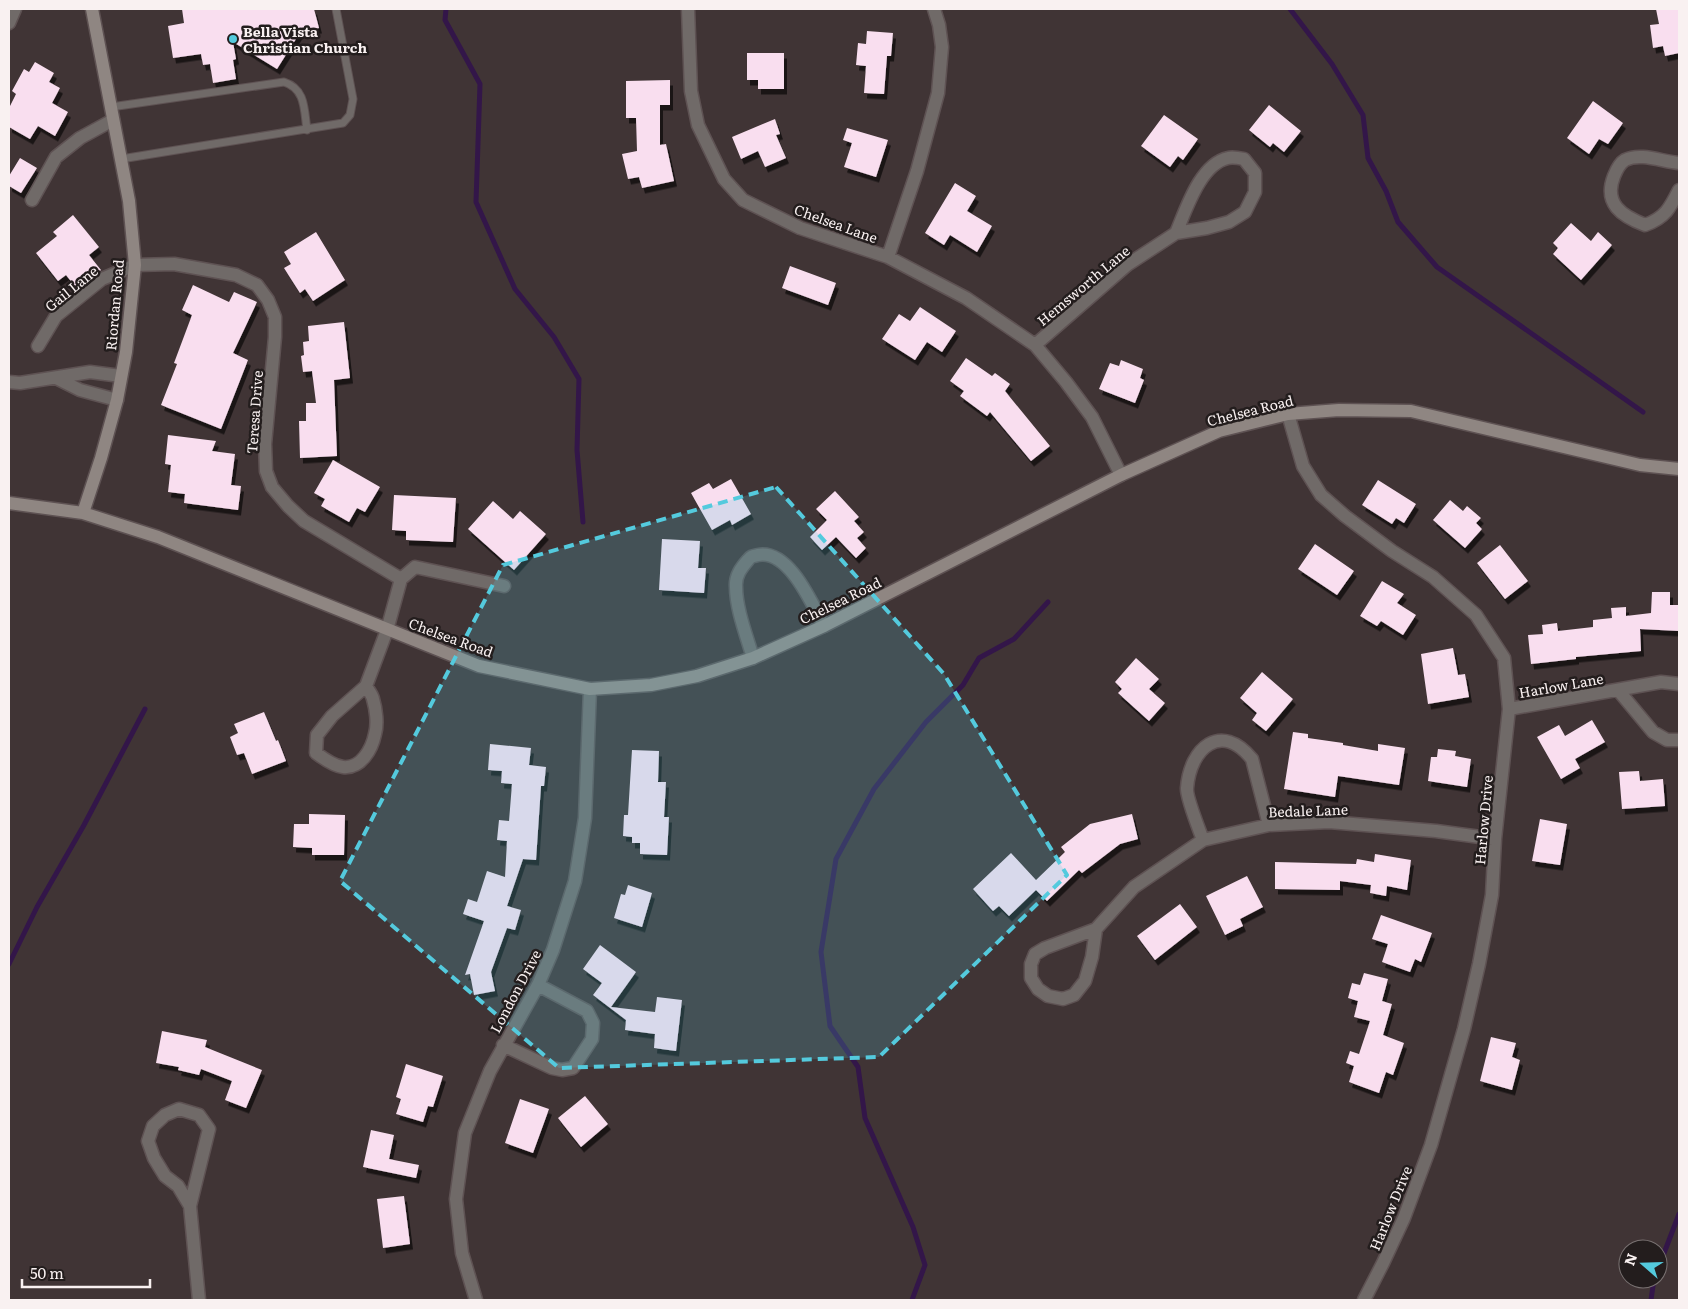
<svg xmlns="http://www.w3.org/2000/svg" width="1688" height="1309" font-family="Literata,serif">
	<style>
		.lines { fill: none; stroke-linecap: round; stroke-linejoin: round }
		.stream { stroke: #331649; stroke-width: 5 }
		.building { fill: #f9deef; filter: url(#shadow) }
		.lane-casing { stroke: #5e5253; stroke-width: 9 }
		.street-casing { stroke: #5e5253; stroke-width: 15 }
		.secondary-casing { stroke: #5e5253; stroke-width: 15 }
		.lane { stroke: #706a68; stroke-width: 7 }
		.street { stroke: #706a68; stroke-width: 12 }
		.secondary { stroke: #8f8682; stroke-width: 12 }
		.marked { fill: #54cadd; fill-opacity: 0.2; stroke: #54cadd; stroke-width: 4; stroke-dasharray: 10 6; stroke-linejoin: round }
		.poi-dot { fill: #54cadd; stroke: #231d1d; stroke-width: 2 }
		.labels { text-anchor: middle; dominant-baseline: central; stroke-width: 5; stroke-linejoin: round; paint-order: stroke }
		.poi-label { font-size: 14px; font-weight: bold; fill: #f9f1f1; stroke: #231d1d; text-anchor: start }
		.street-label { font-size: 14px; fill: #f9f1f1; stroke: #231d1d }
	</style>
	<defs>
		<filter id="shadow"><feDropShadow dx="3" dy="5.5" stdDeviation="0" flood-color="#0009"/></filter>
	</defs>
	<rect width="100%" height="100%" fill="#403435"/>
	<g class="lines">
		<path class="stream" d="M446 9 445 20 480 84 476 202 515 289 554 337 579 379 577 450 583 522
			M1290 9 1332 64 1363 115 1368 158 1386 191 1398 222 1437 267 1643 412
			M9 964 37 907 84 825 145 709
			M1658 1269 1679 1214
			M912 1300 925 1265 913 1227 865 1118 858 1067 830 1026 821 952 836 859 874 789 926 722 963 685 979 658 1014 639 1048 602
			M1651 1300 1654 1279"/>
	</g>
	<path class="building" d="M182 9H314L319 28 301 31 277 69 233 42 236 59 233 60 236 79 213 83 210 64 203 65 201 54 173 58 168 26 184 23Z
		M1656 9H1679V53L1665 56 1663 46 1653 48 1650 25 1659 24Z
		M867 31 893 33 891 56H887L884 94 864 93 866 66 856 65 858 43 866 44Z
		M747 53H784V89H758V80H747Z
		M35 62 54 73 49 82 60 88 52 103 68 112 55 136 38 126 30 139 9 127V108L16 94 12 91 24 69 29 72Z
		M670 80V105H660V145L666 144 674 181 642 188 639 177 628 179 622 154 637 151 636 118H626V81Z
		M1593 101 1623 123 1608 144 1599 139 1589 154 1567 138Z
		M1269 105 1301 131 1284 152 1273 143 1270 147 1249 130Z
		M1164 115 1198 139 1183 160 1178 156 1170 167 1141 146Z
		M775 119 780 134 776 135 786 158 765 167 758 151 741 159 732 137Z
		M847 128 888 140 876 177 844 167 852 143 843 140Z
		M20 158 37 168 21 193 9 186V176Z
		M955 183 976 196 967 211 992 226 977 252 950 235 944 245 925 233Z
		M73 215 99 247 89 255 101 270 77 289 66 275 58 281 36 253 57 236 53 232Z
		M1571 223 1591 241 1598 232 1612 245 1581 280 1553 254 1558 248 1553 243Z
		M316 232 345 280 313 301 305 289 300 293 284 268 291 264 284 252Z
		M790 266 836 283 828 305 782 288Z
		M193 285 229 302 234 292 257 302 233 353 248 360 221 429 161 405 177 364 174 363 192 315 182 310Z
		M920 307 956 331 942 352 927 342 915 360 882 339 899 314 910 321Z
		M344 322 350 378 334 380 337 456 300 458 299 421H306V403H316L312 371 303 372 301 356 304 355 303 342 309 341 308 326Z
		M966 358 992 376 995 373 1010 384 1005 391 1050 446 1031 461 990 412 987 416 960 396 964 391 950 381Z
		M1121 360 1143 369 1140 378 1144 380 1135 403 1099 389 1110 363 1119 366Z
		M168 435 216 441 212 451 235 454 231 485 241 486 238 510 184 503 185 494 168 492 171 465 165 464Z
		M333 460 380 487 365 512 357 508 349 522 321 506 325 499 314 493Z
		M731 479 751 514 732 525 730 520 712 530 691 493 709 483 713 489Z
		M1378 480 1416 504 1404 523 1396 518 1392 524 1362 505Z
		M835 491 859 517 854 521 864 532 857 538 866 548 856 558 836 537 822 550 810 537 827 520 816 509Z
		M394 495 456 498 453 542 406 540V531L392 530Z
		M1450 500 1463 511 1467 506 1481 518 1476 523 1482 529 1465 548 1433 520Z
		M493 501 513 519 520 511 546 534 514 570 468 529Z
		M662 539 700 541 698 568H706L704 593 659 590Z
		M1315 544 1354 571 1337 595 1298 569Z
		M1500 545 1528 581 1505 599 1477 563Z
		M1382 581 1404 594 1397 603 1416 615 1403 635 1381 621 1377 626 1360 616Z
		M1652 592H1670V605H1679V631L1640 629 1641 651 1576 657V659L1531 664 1528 635 1543 634 1542 625 1557 623 1558 631 1593 627V620L1612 618 1611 608 1626 607V616L1651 613Z
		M1453 648 1458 675 1465 674 1469 697 1428 704 1421 654Z
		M1136 658 1159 679 1149 689 1165 703 1149 721 1118 693 1122 689 1115 682Z
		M1262 672 1293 699 1266 731 1252 720 1257 713 1240 698Z
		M264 712 276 741 278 740 286 761 252 774 244 753 237 755 230 737 238 733 234 724Z
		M1592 720 1605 742 1575 759 1580 768 1561 779 1537 737 1559 725 1565 736Z
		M1293 732 1308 734V738L1343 743V745L1378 751V744L1405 748 1399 785 1338 776 1335 797 1284 789Z
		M490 744 531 748 529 765 546 767 544 786H541L536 860 523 859 507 906 521 910 515 930 507 928 491 972 495 991 474 995 470 974 465 975 484 921 463 914 468 899 477 902 487 871 505 877 507 841 497 840 499 820 509 821 512 784 501 783 502 771 488 770Z
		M1438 749 1456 751 1455 756 1471 759 1467 787 1428 781 1431 757H1437Z
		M632 750 659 751 658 782H666L664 817H669L667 855 640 854V843H632V837L623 836 624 815H628Z
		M1639 771 1640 781 1663 779 1665 806 1622 809 1619 772Z
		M309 814 345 815 344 855H312V848L293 847 294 824H309Z
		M1132 814 1138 839 1120 844 1082 873 1079 870 1047 901 1036 890 1009 916 999 906 993 911 973 889 1011 853 1036 880 1065 852 1061 847 1090 824Z
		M1540 819 1567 824 1560 865 1532 861Z
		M1375 854 1411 860 1407 890 1387 886 1386 896 1370 893 1371 885 1340 881V890L1275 889V862L1356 864 1357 859 1374 862Z
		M1247 876 1263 907 1240 919 1243 926 1225 935 1206 896Z
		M628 885 652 893 642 927 614 918 621 894 625 895Z
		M1180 904 1197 927 1155 960 1137 936Z
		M1381 915 1432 933 1421 962 1415 959 1410 972 1382 962 1388 944 1372 939Z
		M600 945 636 972 611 1007 655 1012 657 997 682 1000 676 1051 654 1048 655 1034 625 1030 626 1020 593 995 602 983 583 969Z
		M1364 973 1388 979 1382 1001 1392 1004 1383 1035 1404 1043 1393 1075 1386 1072 1379 1093 1349 1082 1354 1066 1346 1063 1350 1051 1359 1054 1370 1021 1354 1017 1358 1001 1348 998 1352 983 1360 985Z
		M162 1031 207 1040 205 1047 262 1070 246 1108 225 1100 232 1081 201 1069 199 1075 178 1070 179 1067 156 1063Z
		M1491 1037 1516 1043 1512 1057 1520 1060 1512 1090 1480 1081Z
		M406 1064 443 1076 433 1107 428 1106 423 1122 396 1114 401 1099 396 1097Z
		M585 1096 608 1124 581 1147 558 1118Z
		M520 1099 549 1109 533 1153 505 1143Z
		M371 1130 394 1135 389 1159 419 1165 416 1178 363 1167Z
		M404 1196 410 1244 383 1248 377 1199Z"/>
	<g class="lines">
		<defs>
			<path id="lane" d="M111 107 284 82C306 89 304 110 307 130
				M121 159 343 123 350 115 353 99 336 9"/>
			<path id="street" d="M688 9 691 91 698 125 724 179 743 200 800 228 888 257 966 298 1035 345 1066 382 1092 417 1121 475
				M9 23 15 9
				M1679 163C1663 162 1641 152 1625 160 1620 163 1616 171 1614 176 1603 204 1622 216 1645 225 1665 218 1670 208 1679 190
				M32 200 56 157 80 138 113 120
				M888 257 917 171 938 93 942 47 939 25 934 9
				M1035 345 1127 265 1176 233 1207 228 1229 222 1245 212 1255 192V173L1244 159C1239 158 1232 157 1228 158 1200 164 1186 210 1176 233
				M38 346 56 316 102 279 135 265 174 264 236 275 257 285 268 300 275 317V337L265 444 266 471 272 487 288 506 304 521 401 579
				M56 378 80 390 117 400
				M9 382 20 383 90 372 121 376
				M1288 414 1303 466 1321 495 1345 516 1392 551 1433 577 1476 615 1504 658 1509 709 1495 839 1492 895 1479 964 1464 1029 1431 1145 1404 1218 1383 1263 1364 1300
				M401 579 415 567 504 586
				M753 658C747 637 736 609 736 587 735 576 741 568 748 560 751 556 753 556 758 555 789 549 812 604 824 626
				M366 686C368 690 372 694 373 699 376 709 378 724 375 734 372 749 361 769 343 767 334 766 324 759 316 753L317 735 332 716 366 686 387 630 401 579
				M1618 690 1653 732 1667 740H1679
				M1509 709 1661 682 1679 684
				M1203 840C1199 829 1186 797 1187 788 1190 748 1221 721 1252 759L1269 825
				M1096 929 1092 957 1085 981 1074 995 1063 999 1048 996 1038 989 1031 978V964L1035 954 1045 948 1096 929 1134 887 1203 840 1269 825 1329 822 1436 831 1495 839
				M503 1045 552 1068 562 1070 573 1068 592 1039 593 1023 587 1011 538 985
				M190 1206 178 1186 165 1176 154 1158 148 1141 153 1126 165 1115 179 1109 199 1115 209 1129 190 1206 199 1300
				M476 1300 462 1253 456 1199 465 1133 490 1071 538 985 553 950 575 881 585 818 590 689"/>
			<path id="secondary" d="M9 503 83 513 158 537 479 666 590 689 651 685 697 676 753 658 824 626 1121 475 1219 431 1288 414 1339 410 1411 411 1640 465 1679 469
				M83 513 101 458 117 400 126 352 135 265 129 201 92 9"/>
		</defs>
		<use href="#lane" class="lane-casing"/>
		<use href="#street" class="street-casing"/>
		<use href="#secondary" class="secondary-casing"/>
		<use href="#lane" class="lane"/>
		<use href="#street" class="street"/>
		<use href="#secondary" class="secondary"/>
	</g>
	<path class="marked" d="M776 487 944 674 1067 875 879 1057 559 1068 340 881 503 565Z"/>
	<circle class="poi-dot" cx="233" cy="39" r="5"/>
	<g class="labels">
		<g class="poi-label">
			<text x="243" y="31">Bella Vista<tspan x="243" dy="16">Christian Church</tspan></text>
		</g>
		<g class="street-label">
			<text transform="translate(836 223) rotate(20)">Chelsea Lane</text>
			<text transform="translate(1083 285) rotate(-40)">Hemsworth Lane</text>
			<text transform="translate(71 288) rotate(-39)">Gail Lane</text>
			<text transform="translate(114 305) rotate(-85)">Riordan Road</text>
			<text transform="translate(1250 410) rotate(-14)">Chelsea Road</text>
			<text transform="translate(254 412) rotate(-86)">Teresa Drive</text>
			<text transform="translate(840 600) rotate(-26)">Chelsea Road</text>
			<text transform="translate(451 637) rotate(20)">Chelsea Road</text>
			<text transform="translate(1561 685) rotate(-10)">Harlow Lane</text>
			<text transform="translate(1308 810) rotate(-2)">Bedale Lane</text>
			<text transform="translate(1483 820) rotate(-85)">Harlow Drive</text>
			<text transform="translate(515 991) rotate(-62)">London Drive</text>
			<text transform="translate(1390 1208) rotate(-68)">Harlow Drive</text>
		</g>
	</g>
	<rect width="1688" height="1309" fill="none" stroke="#f9f1f1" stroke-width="20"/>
	<g transform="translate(1643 1264) rotate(290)"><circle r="24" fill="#231d1d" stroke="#797272"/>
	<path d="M0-4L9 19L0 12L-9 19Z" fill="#54cadd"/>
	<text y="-8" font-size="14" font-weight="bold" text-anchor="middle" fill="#f9f1f1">N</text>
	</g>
	<path d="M22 1279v8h128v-8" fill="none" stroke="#f9f1f1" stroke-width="2.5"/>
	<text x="30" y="1279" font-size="15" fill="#f9f1f1" stroke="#231d1d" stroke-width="4" paint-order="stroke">50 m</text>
</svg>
